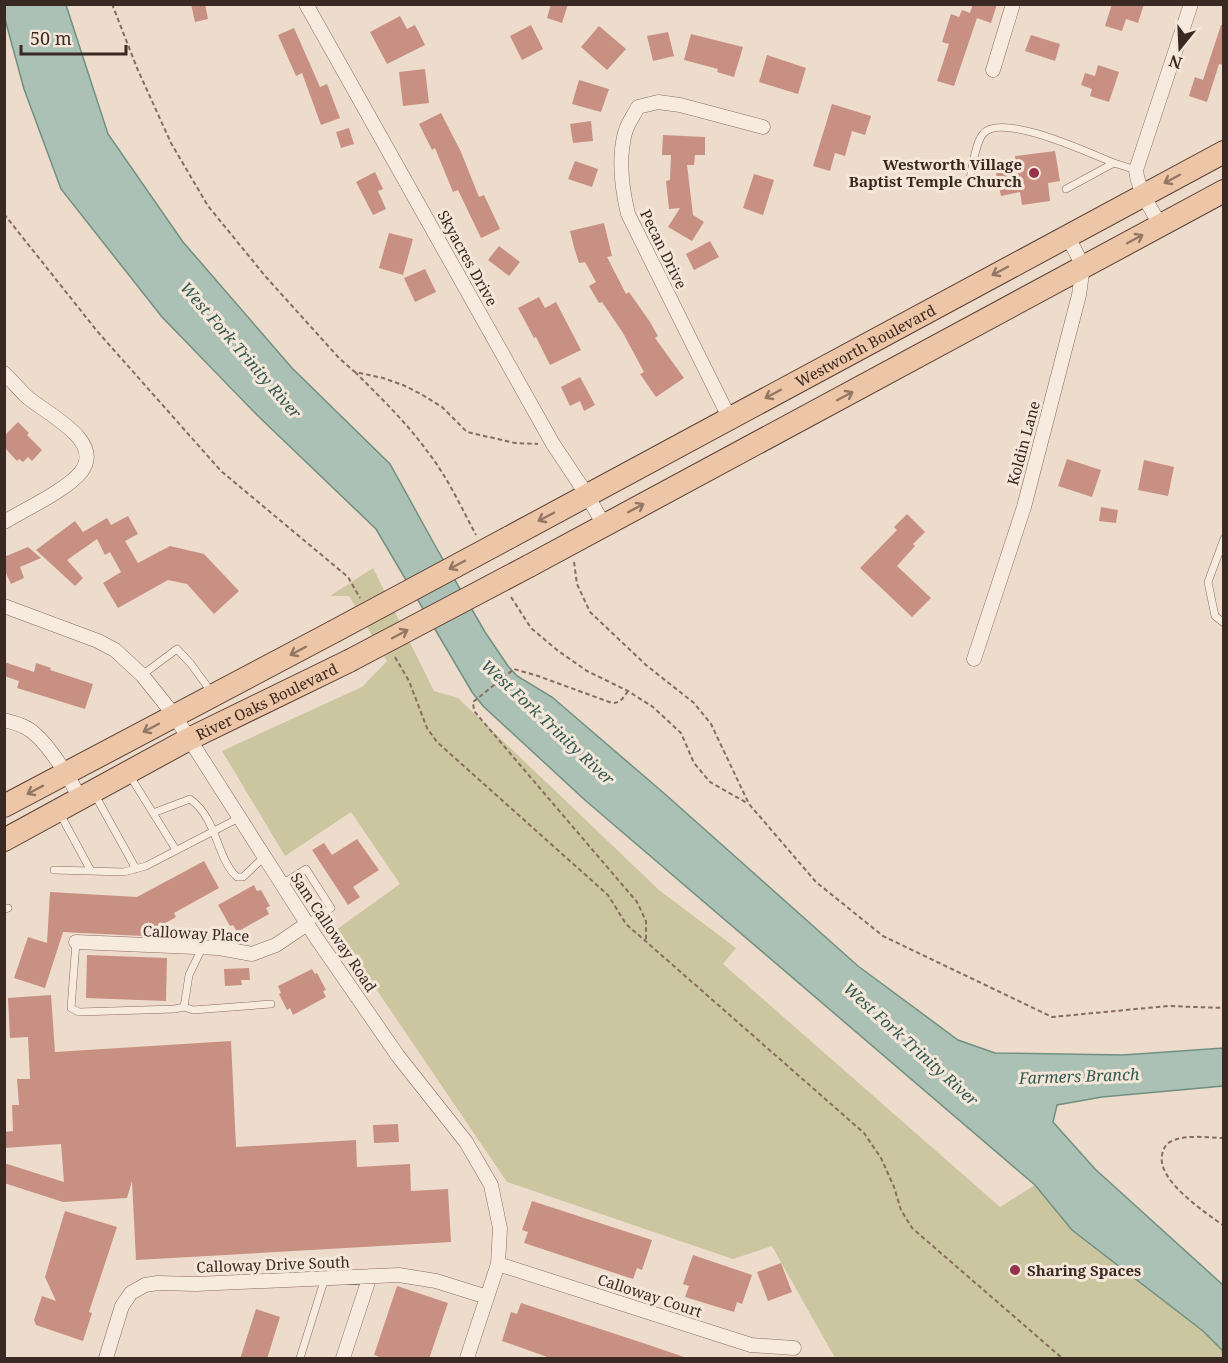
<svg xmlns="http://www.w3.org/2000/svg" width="1228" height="1363" font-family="'Noto Serif',serif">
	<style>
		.green { fill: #cbc69f }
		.water { fill: #abc1b6; stroke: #719081; stroke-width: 1.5 }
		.building { fill: #c89083 }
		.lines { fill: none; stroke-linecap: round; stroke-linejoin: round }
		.service-casing { stroke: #896c60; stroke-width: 8 }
		.minor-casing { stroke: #896c60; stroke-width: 15 }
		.primary-casing { stroke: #573c33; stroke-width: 24 }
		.path { stroke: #896c60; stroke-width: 2; stroke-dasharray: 4.5 3; stroke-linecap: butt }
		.service { stroke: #f7eade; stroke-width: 7 }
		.minor { stroke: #f7eade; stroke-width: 14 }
		.primary { stroke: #ecc6a6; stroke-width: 22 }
		.primary-bridge-casing { stroke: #573c33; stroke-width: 24; stroke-linecap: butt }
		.primary-bridge { stroke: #ecc6a6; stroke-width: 22 }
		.oneway { stroke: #937764 }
		.poi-dot { fill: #94334a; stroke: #f4e7da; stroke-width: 2 }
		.labels { text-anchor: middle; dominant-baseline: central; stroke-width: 6; stroke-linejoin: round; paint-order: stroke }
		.poi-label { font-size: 15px; font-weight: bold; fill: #3a2822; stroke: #f4e7da; text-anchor: end }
		.street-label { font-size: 15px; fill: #3a2822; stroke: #f4e7da }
		.water-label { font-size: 16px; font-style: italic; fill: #32594e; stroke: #f4e7da }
	</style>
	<rect width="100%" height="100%" fill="#eddbcb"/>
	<path class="green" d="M373 568 434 691 458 698 659 890 736 948 723 964 1000 1207 1035 1185 1072 1230 1203 1331 1223 1351V1358H835L772 1246 733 1259 507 1182 336 930 400 884 351 812 285 856 222 751 362 687 387 661 349 596H330Z"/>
	<path class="water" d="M4 5H66L108 134 183 242 292 368 390 464 437 549 485 632 508 666 517 676 552 697 666 795 858 966 958 1040 995 1053 1123 1055 1223 1048V1086L1102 1097 1057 1105 1053 1122 1095 1169 1223 1285V1351L1203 1331 1072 1230 1035 1185 586 801 483 706 472 692 376 529 257 415 162 317 61 189 24 89 5 19Z"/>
	<path class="building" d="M191 4H205L208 19 195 22Z
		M551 4H568L562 23 547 18Z
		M973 4H997L991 23 977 18 954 86 937 81 949 44 942 42 951 14 959 17 962 10 970 13Z
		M1112 4H1144L1138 23 1126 19 1122 31 1105 26Z
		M400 16 407 29 415 25 425 45 387 64 370 32Z
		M531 25 543 49 522 60 510 36Z
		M1221 25H1224V65L1219 64 1207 102 1189 96 1195 77 1203 80Z
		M599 26 626 49 607 70 581 47Z
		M294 28 320 87 327 84 340 118 321 125 302 73 296 76 278 35Z
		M668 32 674 56 653 61 647 36Z
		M691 34 743 47 734 77 717 72 718 69 684 60Z
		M1031 35 1060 44 1055 61 1025 51Z
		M767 55 806 68 798 94 759 82Z
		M1098 65 1119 72 1109 102 1090 96 1092 89 1081 85 1085 73 1095 76Z
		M425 69 429 103 403 106 399 72Z
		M579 80 609 89 601 112 572 104Z
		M832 104 871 116 865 135 852 131 845 156 835 153 830 171 813 166Z
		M441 113 461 152 479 197 484 195 500 229 481 238 458 190 453 192 435 148 432 150 419 124Z
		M591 121 593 141 573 143 570 124Z
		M349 128 354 144 341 148 336 132Z
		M663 135 705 137V155H695L694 165H687L693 215 704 222 692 241 668 227 680 208 669 209 666 181 670 180 671 155H662Z
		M1055 151 1060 181 1048 183 1050 201 1022 205 1020 192 1001 196 996 173 1017 169 1015 156Z
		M575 161 598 169 592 187 568 179Z
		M375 172 383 189 378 191 386 209 373 215 356 182Z
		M754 174 774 180 763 215 743 208Z
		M604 223 612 256 607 257 626 294 629 292 650 322 658 336 655 338 684 378 656 397 640 374 644 372 623 333 602 302 599 303 589 286 596 282 585 262 579 263 574 247 570 231Z
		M389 233 413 239 403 275 379 268Z
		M710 241 719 257 694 270 686 254Z
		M499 246 520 262 509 276 488 260Z
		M425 269 436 292 415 302 404 278Z
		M539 297 545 308 556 302 581 350 550 365 536 337 534 338 518 308Z
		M580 377 595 405 584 411 580 401 570 406 561 387Z
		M18 422 29 433 27 435 42 450 32 461 28 457 23 462 19 459 17 461 4 447V436Z
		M1067 459 1101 470 1092 497 1058 486Z
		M1144 460 1174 467 1168 496 1138 490Z
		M1101 507 1118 510 1116 523 1099 521Z
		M907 514 925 532 913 544 915 546 897 566 931 598 912 617 860 568 897 530 894 527Z
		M128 516 138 534 125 541 138 563 170 546 204 554 239 591 214 614 187 584 168 580 118 608 103 583 121 572 110 552 105 555 97 539 67 560 83 578 75 586 36 550 75 521 83 532 107 518 111 525Z
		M28 547 41 558 20 567 24 578 11 584 4 569V557Z
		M4 662 34 672 36 663 51 668 50 670 93 684 85 709 17 688 19 681 4 676Z
		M357 839 379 870 353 887 360 897 348 905 312 850 324 843 332 855Z
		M204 861 219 888 174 913 176 917 143 936 63 932 45 988 14 978 28 937 47 943 50 892 137 897Z
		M254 885 257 891 261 890 270 906 266 908 269 914 237 932 233 925 230 926 218 905Z
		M87 955 167 958 166 1001 86 998Z
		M249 968 250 980H241L242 985 225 986 224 969Z
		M312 969 315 974 317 973 326 990 323 991 326 997 293 1015 290 1008 287 1010 279 994 281 993 278 986Z
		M51 995 55 1052 231 1041 236 1147 356 1140 357 1167 410 1164 411 1191 448 1189 451 1242 136 1260 132 1181 127 1198 63 1202 4 1183V1163L64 1182 61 1144 4 1148V1132L13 1131 12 1105H19L17 1079H30L28 1037 10 1038 8 998Z
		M398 1124 399 1142 374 1143 373 1125Z
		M532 1201 652 1240 642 1270 637 1268 633 1279 524 1243 528 1232 522 1230Z
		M65 1211 117 1227 89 1312 92 1313 83 1341 36 1325 34 1320 42 1296 56 1301 45 1277Z
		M693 1255 752 1275 742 1304 737 1302 734 1312 685 1297 689 1286 683 1284Z
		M781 1263 792 1292 768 1301 757 1272Z
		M397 1286 448 1303 429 1359H385L374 1355Z
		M521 1303 646 1344 684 1357V1359H553L502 1341 511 1312 517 1314Z
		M256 1309 280 1317 267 1359H240Z"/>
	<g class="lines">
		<defs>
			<path id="service" d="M969 183C972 171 975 143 983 134 1000 111 1091 154 1114 163
				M1066 189 1114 163 1136 170
				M1224 539 1208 582 1215 616 1224 623
				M142 675 177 649 191 664 212 693
				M130 776 176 850
				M95 795 136 869
				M59 812 91 871
				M153 813 190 799C218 819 216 858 237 877H243L264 857
				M54 870 124 872 146 866 239 818
				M282 884 306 869 331 908 307 924
				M4 909 8 908
				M76 942 71 1008 79 1012 175 1009 184 1007
				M202 948 189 975 184 1007 193 1010 271 1004
				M300 1358 325 1278"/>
			<path id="minor" d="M306 4 553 444 587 495 604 525
				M993 70 1013 4
				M1160 225C1151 208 1138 190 1136 170L1191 4
				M4 373C12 381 19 389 26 396 46 414 105 440 81 472 68 489 24 510 4 522
				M729 417 628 214C622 189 618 159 625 133 627 124 634 115 638 107L658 102 680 105 763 127
				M4 606 98 641 115 650 142 675 174 715 315 936 398 1056 466 1142 491 1185 500 1228 498 1264 467 1358
				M974 659 1024 507 1079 295 1083 266 1067 235
				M4 720C15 723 27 726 35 734 51 748 70 779 80 798
				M76 942 219 948 252 954 276 945 307 924
				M498 1264 751 1345 794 1348
				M106 1358 122 1306 131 1293 145 1285 158 1283 196 1284 399 1275 436 1281 487 1297
				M343 1358 370 1276"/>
			<g id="primary">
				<path id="s1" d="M508 538 1224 152"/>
				<path d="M529 566 1224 191"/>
				<path d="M4 806 333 632"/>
				<path id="s2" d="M4 840 189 739 349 661"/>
			</g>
		</defs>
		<use href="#service" class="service-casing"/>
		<use href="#minor" class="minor-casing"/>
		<use href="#primary" class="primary-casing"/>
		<path class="path" d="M112 4 137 68 171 143 208 206 266 277 339 358 355 372 383 378 403 385 421 394 442 407 467 432 515 443 538 444
			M4 214 97 331 221 471 348 577 360 598
			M355 372C380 397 406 422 427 451 447 476 461 507 476 535
			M574 562 577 584 590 612 646 665 694 703 711 724 749 804 816 882 883 936 1052 1017 1168 1006 1224 1008
			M511 597 531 628 557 650 587 671 628 691 653 707 681 733 694 763 710 782 747 803
			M395 657 409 681 427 728 437 742 608 895 626 924 864 1133 881 1158 894 1187 901 1210 912 1228 1062 1358
			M628 691C623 698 621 703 612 703L538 676 514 669 473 702 474 711 637 902 646 921V942
			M1224 1138C1208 1138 1187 1134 1172 1141 1166 1143 1163 1149 1162 1155 1157 1181 1205 1212 1224 1226"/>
		<use href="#service" class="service"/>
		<use href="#minor" class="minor"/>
		<use href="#primary" class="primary"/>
		<defs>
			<path id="primary-bridge" d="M333 632 508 538
				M349 661 529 566"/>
		</defs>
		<use href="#primary-bridge" class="primary-bridge-casing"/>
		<use href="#primary-bridge" class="primary-bridge"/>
	</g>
	<defs><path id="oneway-shaft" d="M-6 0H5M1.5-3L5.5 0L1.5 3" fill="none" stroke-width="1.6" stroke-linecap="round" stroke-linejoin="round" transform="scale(1.5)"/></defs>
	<g class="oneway">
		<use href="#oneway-shaft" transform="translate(1172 179) rotate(152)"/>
		<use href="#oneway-shaft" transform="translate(1135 239) rotate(-28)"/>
		<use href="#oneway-shaft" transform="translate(1000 271) rotate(152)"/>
		<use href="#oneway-shaft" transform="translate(773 394) rotate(152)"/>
		<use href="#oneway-shaft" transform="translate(845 396) rotate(-28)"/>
		<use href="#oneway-shaft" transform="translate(636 508) rotate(-28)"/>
		<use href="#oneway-shaft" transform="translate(546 517) rotate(152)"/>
		<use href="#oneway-shaft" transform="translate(457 565) rotate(152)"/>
		<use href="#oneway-shaft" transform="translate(400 634) rotate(-28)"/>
		<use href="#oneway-shaft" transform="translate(298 651) rotate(152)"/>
		<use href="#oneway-shaft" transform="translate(151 728) rotate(152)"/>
		<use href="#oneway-shaft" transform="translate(35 790) rotate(152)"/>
	</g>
	<g class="poi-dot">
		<circle cx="1034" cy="173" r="6"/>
		<circle cx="1015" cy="1270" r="6"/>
	</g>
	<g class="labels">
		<g class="poi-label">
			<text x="1022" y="164">Westworth Village<tspan x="1022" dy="17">Baptist Temple Church</tspan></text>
			<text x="1027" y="1270" text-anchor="start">Sharing Spaces</text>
		</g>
		<g class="street-label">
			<text transform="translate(664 249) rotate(64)">Pecan Drive</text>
			<text transform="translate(468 258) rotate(61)">Skyacres Drive</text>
			<text stroke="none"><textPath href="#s1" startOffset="406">Westworth Boulevard</textPath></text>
			<text transform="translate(1023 443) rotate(-75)">Koldin Lane</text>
			<text stroke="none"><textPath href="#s2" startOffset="297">River Oaks Boulevard</textPath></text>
			<text transform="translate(334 932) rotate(56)">Sam Calloway Road</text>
			<text transform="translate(196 933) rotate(3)">Calloway Place</text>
			<text transform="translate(273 1264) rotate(-2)">Calloway Drive South</text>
			<text transform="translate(650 1295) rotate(18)">Calloway Court</text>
		</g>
		<g class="water-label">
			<text transform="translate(241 350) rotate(49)">West Fork Trinity River</text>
			<text transform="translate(548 722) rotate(43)">West Fork Trinity River</text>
			<text transform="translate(911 1044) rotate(42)">West Fork Trinity River</text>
			<text transform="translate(1079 1076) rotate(-2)">Farmers Branch</text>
		</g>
	</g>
	<rect width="1228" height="1363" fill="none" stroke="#3a2822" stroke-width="12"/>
	<g transform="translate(1180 48) rotate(198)" stroke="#f4e7da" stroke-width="4.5" paint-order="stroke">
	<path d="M0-4.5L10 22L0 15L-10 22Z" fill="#3a2822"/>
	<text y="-9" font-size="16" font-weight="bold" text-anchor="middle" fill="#3a2822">N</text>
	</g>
	<path d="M21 45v9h105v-9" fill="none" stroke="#3a2822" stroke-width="3"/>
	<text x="30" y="45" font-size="18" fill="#3a2822" stroke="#f4e7da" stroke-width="4.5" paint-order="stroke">50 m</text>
</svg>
